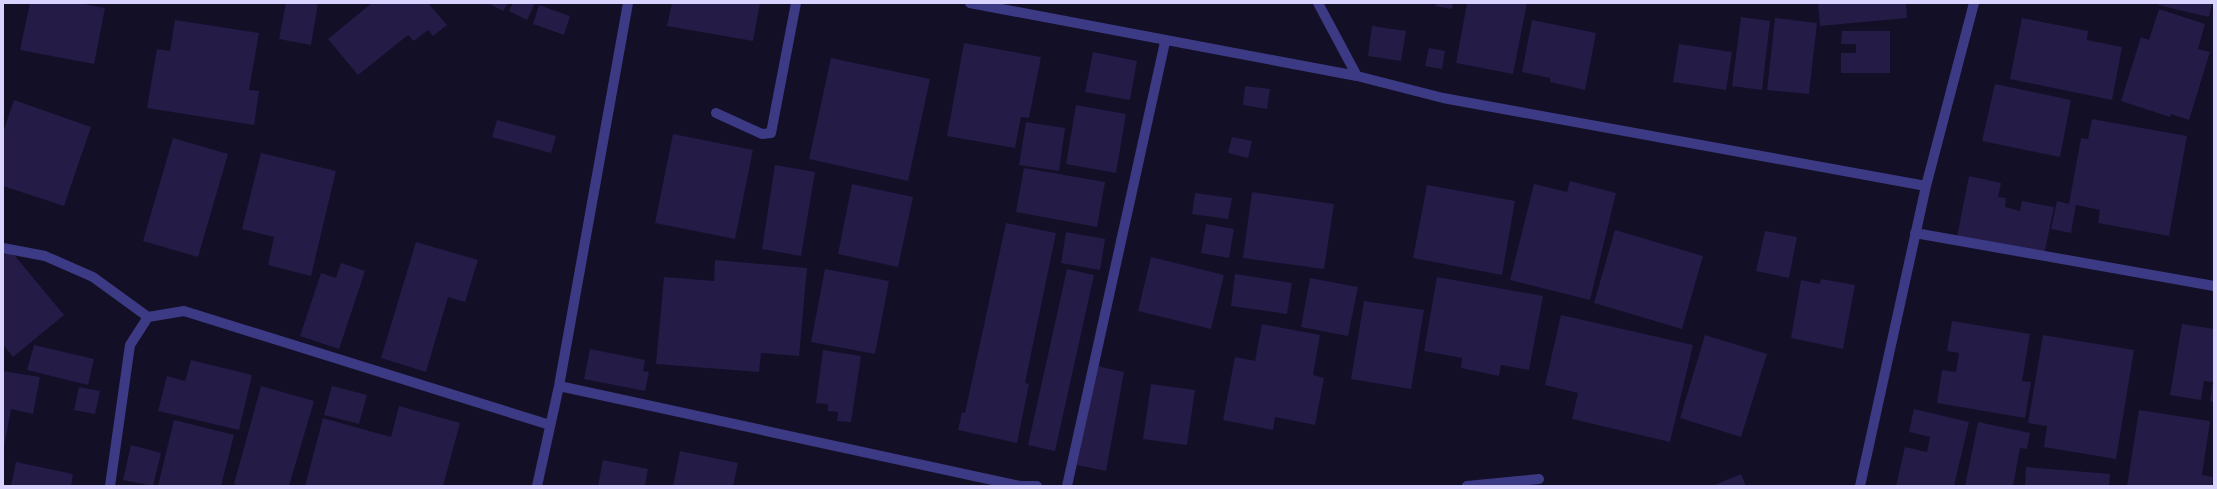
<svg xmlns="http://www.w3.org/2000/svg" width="2217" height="489" font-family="Overpass,sans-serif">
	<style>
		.building { fill: #241b47 }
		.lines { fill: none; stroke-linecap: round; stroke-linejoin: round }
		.lane { stroke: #3d3a85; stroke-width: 10 }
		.street { stroke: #3d3a85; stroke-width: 10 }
	</style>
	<rect width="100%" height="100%" fill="#130f26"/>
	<path class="building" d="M30 3H78L105 8 94 64 20 50Z
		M286 3H318L311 45 279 39Z
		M372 3H428L447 25 433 36 428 30 414 41 408 35 358 75 328 39Z
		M488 3H508L503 11Z
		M513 3H535L527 20 509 11Z
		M672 3H760L753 41 667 26Z
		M1436 3H1453L1452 9 1435 6Z
		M1467 3H1527L1513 74 1456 63Z
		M1818 3H1906L1907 18 1820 26Z
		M2159 3H2212L2209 17 2158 5Z
		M539 5 570 16 564 35 533 24Z
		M2159 9 2205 24 2198 49 2210 52 2189 120 2171 114 2170 117 2121 101 2141 37 2149 40Z
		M1741 17 1770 21 1762 90 1732 86Z
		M1775 18 1817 23 1809 94 1767 90Z
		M2022 18 2088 31 2087 40 2122 47 2112 100 2010 79Z
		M175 20 259 33 249 90 259 91 254 125 147 108 157 49 170 51Z
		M1532 20 1596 33 1585 90 1550 82V78L1522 72Z
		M1372 26 1406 31 1401 61 1368 56Z
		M1842 31H1890V73H1841V53H1856V44H1841Z
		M964 43 1041 57 1029 118 1021 117 1015 148 947 136Z
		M1679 44 1732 52 1726 90 1673 82Z
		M1429 48 1445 51 1442 69 1425 66Z
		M1093 52 1137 61 1130 100 1085 92Z
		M831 58 930 79 908 181 809 159Z
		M1995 84 2071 100 2060 157 1982 141Z
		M1245 86 1270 89 1267 109 1243 105Z
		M14 100 91 127 64 206 3 186V132Z
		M1076 105 1126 114 1116 173 1066 164Z
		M2092 119 2187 136 2169 236 2098 223 2100 210 2076 205 2071 233 2051 229 2057 201 2069 204 2081 138 2088 139Z
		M497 120 556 136 551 153 492 137Z
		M1026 122 1065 128 1059 171 1019 165Z
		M673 134 753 150 735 239 655 223Z
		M1232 137 1252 141 1248 158 1228 153Z
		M173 138 228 154 198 257 143 241Z
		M261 153 336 171 311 276 268 265 274 237 242 229Z
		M775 165 815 172 801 256 762 249Z
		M1024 168 1105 182 1097 227 1016 212Z
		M1969 176 2001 183 1998 197 2006 198 2005 207 2020 211 2022 201 2054 207 2044 255 1957 237Z
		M1570 181 1616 193 1590 300 1510 280 1534 184 1567 192Z
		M852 184 913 197 898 267 838 254Z
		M1427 185 1515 201 1502 275 1413 258Z
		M1252 192 1334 204 1324 269 1243 258Z
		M1195 193 1232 198 1228 219 1192 214Z
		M1006 223 1056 233 1025 383 1029 384 1017 443 958 430 962 412 965 413Z
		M1206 224 1234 229 1229 258 1201 253Z
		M1615 230 1703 256 1682 329 1594 303Z
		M1765 231 1797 237 1789 278 1756 271Z
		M1066 232 1105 239 1100 270 1061 263Z
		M416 242 478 260 465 302 448 297 426 372 381 358Z
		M10 250 64 315 13 357 3 345V256Z
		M1151 257 1224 275 1211 329 1138 311Z
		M715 260 807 268 799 356 761 353 759 372 656 364 664 277 714 281Z
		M341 263 365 271 339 349 300 336 321 273 336 278Z
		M825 269 889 281 875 354 811 342Z
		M1067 269 1094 275 1055 451 1028 445Z
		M1235 274 1292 283 1287 314 1231 306Z
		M1437 277 1543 296 1529 370 1501 365 1499 376 1461 368 1462 358 1424 351Z
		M1310 278 1358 287 1348 336 1301 327Z
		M1821 279 1855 285 1843 349 1791 338 1801 280 1820 284Z
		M1364 301 1424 310 1411 389 1351 379Z
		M1561 315 1693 345 1670 442 1572 419 1578 393 1545 385Z
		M1952 321 2030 334 2022 381 2031 382 2025 418 1937 403 1942 370 1956 372 1959 353 1947 351Z
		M1262 324 1320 335 1313 375 1324 378 1315 425 1275 417 1273 430 1223 420 1235 357 1255 361Z
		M2182 324 2214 329V402L2210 401 2213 382 2204 381 2201 400 2170 395Z
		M1705 335 1767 354 1741 437 1680 418Z
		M2043 335 2134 350 2116 459 2044 447 2047 426 2028 423Z
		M34 345 94 359 88 385 27 370Z
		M590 349 645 360 643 371 649 372 645 391 584 379Z
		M823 350 861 356 851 422 837 421 838 412 828 411V404L816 403Z
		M191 360 252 375 239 430 158 411 167 376 185 381Z
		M1097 366 1124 372 1106 471 1077 465Z
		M3 371 40 377 33 414 11 409 4 447Z
		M1151 384 1195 390 1187 445 1143 439Z
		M261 386 314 401 289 486H240L234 484Z
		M332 386 367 395 359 424 324 415Z
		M79 387 100 391 95 414 74 410Z
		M399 406 460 423 443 486H305L323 418 391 437Z
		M1914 409 1969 422 1954 486H1896L1905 447 1927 452 1930 437 1909 432Z
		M2139 410 2210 421 2202 475 2213 477 2212 486H2127Z
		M174 420 234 435 221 486H158Z
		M1978 422 2030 433 2027 449 2020 448 2013 486H1965Z
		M131 445 161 453 153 486 123 480Z
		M680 451 738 463 733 486H673Z
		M603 460 648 469 645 486H598Z
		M16 462 73 474 71 486H11Z
		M2026 467 2110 474 2109 486H2025Z
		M1741 474 1746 486H1712Z"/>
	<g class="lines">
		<path class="lane" d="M716 113 762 134 771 133 796 3"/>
		<path class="street" d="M970 3 1357 76 1443 98 1926 186
			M1318 3 1357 76
			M1915 233 2214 286
			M3 248 45 256 93 277 148 317
			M559 386 1020 486H1037
			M110 486 130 345 148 317 184 311 550 425
			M537 486 559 386 628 3
			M1067 486 1165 42
			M1467 486 1539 479
			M1860 486 1926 186 1974 3"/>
	</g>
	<rect width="2217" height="489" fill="none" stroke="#d9d4ff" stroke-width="8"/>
</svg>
